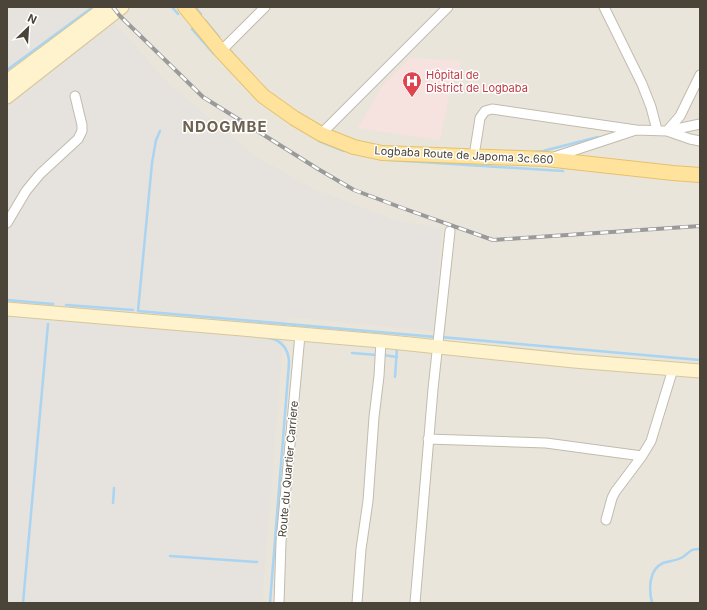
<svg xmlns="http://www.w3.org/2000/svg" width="707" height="610" font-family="Inter,sans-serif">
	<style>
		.residential { fill: #eae5da }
		.industrial { fill: #e6e2dd }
		.medical { fill: #f6e3e0 }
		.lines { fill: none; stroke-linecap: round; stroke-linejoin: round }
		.stream { stroke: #a9d4f2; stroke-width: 2.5 }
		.street-casing { stroke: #c2bbae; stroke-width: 11 }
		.secondary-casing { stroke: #d6c79b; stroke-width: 15 }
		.primary-casing { stroke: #e6c16a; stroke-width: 16 }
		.street { stroke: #fff; stroke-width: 9 }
		.secondary { stroke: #fff3cd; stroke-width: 13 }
		.primary { stroke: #ffe39c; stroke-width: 14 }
		.rail-casing { stroke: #9a9a9a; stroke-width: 4 }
		.rail { stroke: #fff; stroke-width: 2.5; stroke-dasharray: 8; stroke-linecap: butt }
		.labels { text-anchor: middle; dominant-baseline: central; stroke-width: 3; stroke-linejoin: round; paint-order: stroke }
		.health-label { font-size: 11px; fill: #be3a42; stroke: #fff; text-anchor: start }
		.street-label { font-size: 11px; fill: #4b4439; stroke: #fff }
		.district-label { font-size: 15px; font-weight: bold; letter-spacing: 1px; fill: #6e6250; stroke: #fff }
	</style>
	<rect width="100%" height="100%" fill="#f6f3ec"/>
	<path class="residential" d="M7 7H700V603H7Z"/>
	<path class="industrial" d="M7 7H102L114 22 169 84 255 156 314 189 395 220 442 229 433 331 287 317 281 365 262 603H7Z"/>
	<path class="medical" d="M410 58 461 61 458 78 453 77 440 140 358 128 383 85Z"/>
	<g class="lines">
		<path class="stream" d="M172 7 178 14
			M195 7 201 14
			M205 20 219 37
			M192 29 214 54
			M231 51 235 56
			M7 70 93 7
			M160 131 156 140 152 163 138 311 436 337
			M319 141 344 151
			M534 152 543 151 598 137
			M390 160 563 171
			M7 300 53 304
			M66 305 133 310
			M441 337 700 360
			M269 338C282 340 289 350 289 363L270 603
			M352 353 377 355
			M383 355 397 357
			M395 377 397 348 400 349
			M113 503 114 488
			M170 556 257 562
			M23 603 48 324
			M652 603C649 590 648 570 663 563 669 561 675 561 681 558 691 553 687 549 700 549"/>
		<defs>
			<path id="street" d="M604 7 642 84 651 107 657 130
				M221 51 265 7
				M700 75 680 116 667 131 690 139 700 141
				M321 134 448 7
				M474 156 480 118 485 111 492 109 636 130
				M551 158 636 130 667 131 700 124
				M7 223 26 191 40 174 78 139 82 131V125L75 96
				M428 439 546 443 642 456
				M606 520 612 498 615 492 642 456 651 441 673 369
				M279 603 281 542 300 335
				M357 603 361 549 368 501 374 417 379 376 381 341
				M415 603 433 389 450 231"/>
			<path id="secondary" d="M7 81 106 7
				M7 97 122 7
				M7 309 381 341 574 361 700 371"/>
			<path id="primary" d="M185 7 221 51 263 96 294 118 321 134 354 147 382 153 546 159 673 173 700 175"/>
		</defs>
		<use href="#street" class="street-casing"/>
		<use href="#secondary" class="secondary-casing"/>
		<use href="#primary" class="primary-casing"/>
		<use href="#street" class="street"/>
		<use href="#secondary" class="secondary"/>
		<use href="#primary" class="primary"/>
		<defs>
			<path id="rail" d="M113 7 120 16 203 97 318 169 354 190 405 209 493 240 700 226"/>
		</defs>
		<use href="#rail" class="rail-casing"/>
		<use href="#rail" class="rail"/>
	</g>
	<defs>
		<symbol id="hospital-pin" viewBox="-11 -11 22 30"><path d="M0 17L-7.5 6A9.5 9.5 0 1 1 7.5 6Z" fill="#e0444e" stroke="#fff"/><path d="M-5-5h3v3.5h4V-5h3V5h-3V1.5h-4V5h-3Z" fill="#fff"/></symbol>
	</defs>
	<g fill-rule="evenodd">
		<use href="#hospital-pin" x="401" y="70" width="22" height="30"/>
	</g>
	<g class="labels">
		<g class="health-label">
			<text x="426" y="75">Hôpital de<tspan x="426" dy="13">District de Logbaba</tspan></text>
		</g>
		<g class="street-label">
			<text transform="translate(464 155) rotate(3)">Logbaba Route de Japoma 3c.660</text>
			<text transform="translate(288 469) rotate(-85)">Route du Quartier Carriere</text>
		</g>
		<g class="district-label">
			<text x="225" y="126">NDOGMBE</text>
		</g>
	</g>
	<rect width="707" height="610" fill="none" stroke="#4b4439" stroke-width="16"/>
	<g transform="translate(28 28) rotate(25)" stroke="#ffffff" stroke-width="3" paint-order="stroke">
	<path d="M0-3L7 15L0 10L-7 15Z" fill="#4b4439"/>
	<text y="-6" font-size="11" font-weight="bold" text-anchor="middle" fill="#4b4439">N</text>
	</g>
</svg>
